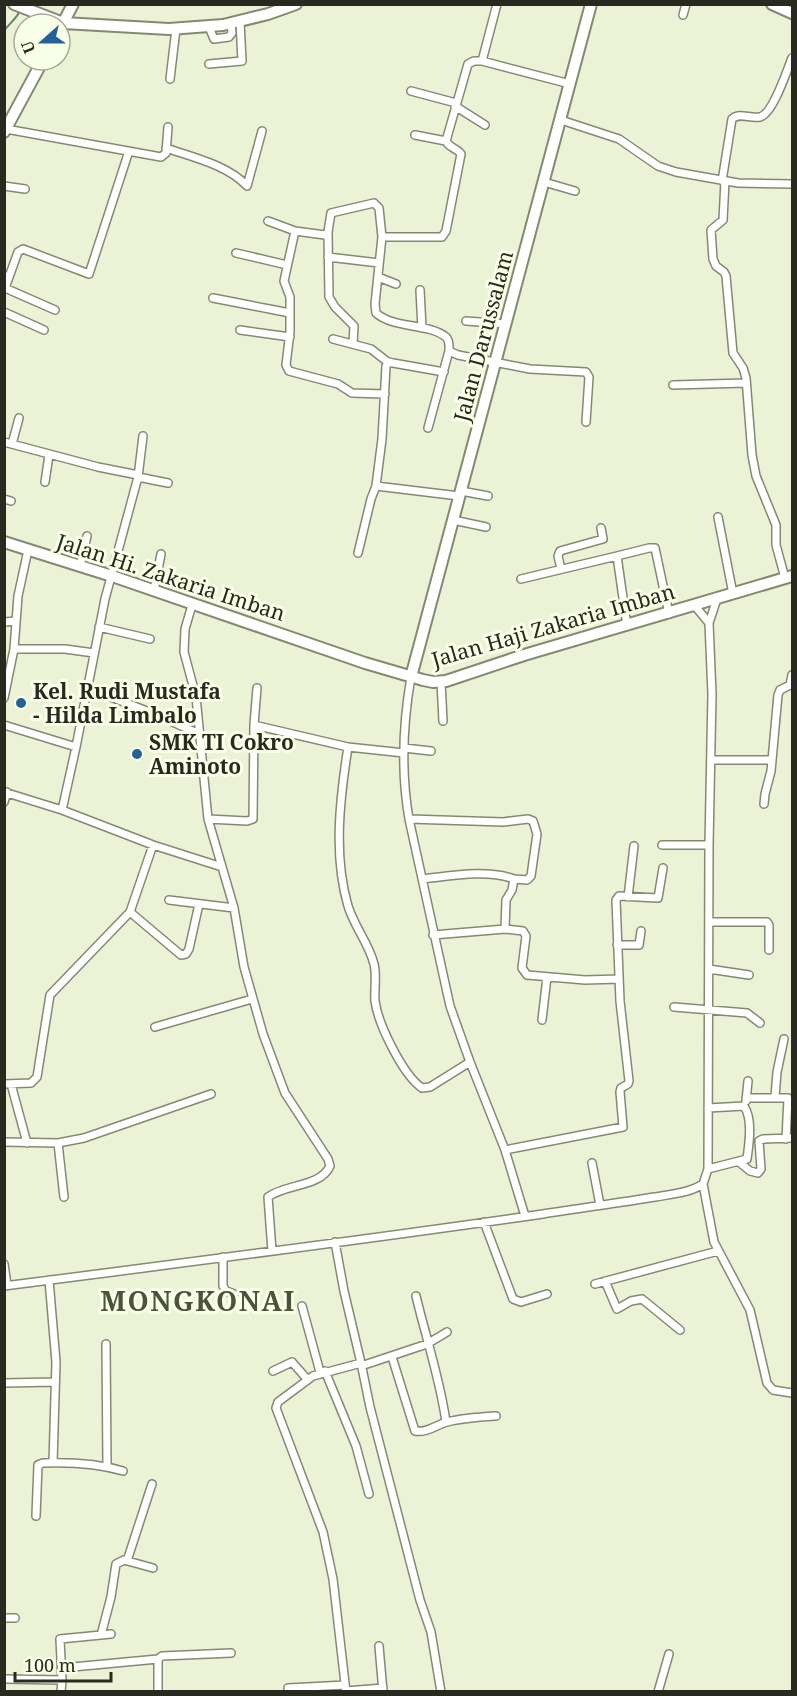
<svg xmlns="http://www.w3.org/2000/svg" width="797" height="1696" font-family="'Noto Serif',serif">
	<style>
		.lines { fill: none; stroke-linecap: round; stroke-linejoin: round }
		.stream { stroke: #648475; stroke-width: 2 }
		.street-casing { stroke: #848a71; stroke-width: 10 }
		.secondary-casing { stroke: #848a71; stroke-width: 14 }
		.street { stroke: #fff; stroke-width: 7 }
		.secondary { stroke: #fff; stroke-width: 10 }
		.poi-dot { fill: #236298; stroke: #faffe8; stroke-width: 2 }
		.labels { text-anchor: middle; dominant-baseline: central; stroke-width: 6; stroke-linejoin: round; paint-order: stroke }
		.street-label { font-size: 21px; fill: #282a20; stroke: #faffe8 }
		.poi-label { font-size: 21px; font-weight: bold; fill: #282a20; stroke: #faffe8; text-anchor: start }
		.district-label { font-size: 27px; font-weight: bold; letter-spacing: 1.5px; fill: #4d523b; stroke: #faffe8 }
	</style>
	<rect width="100%" height="100%" fill="#ecf2d6"/>
	<g class="lines">
		<path class="stream" d="M4 31C8 25 19 16 20 10"/>
		<defs>
			<path id="street" d="M497 4 482 61 570 84
				M683 15 686 4
				M209 27 214 39 229 37 232 33 231 23
				M482 61H474L468 64 446 141C449 148 457 148 461 154L446 231 442 237H382L375 304 376 313C394 329 429 323 446 337 450 341 449 346 449 351L458 355 530 369 586 372 589 377 586 422
				M209 64 242 61 240 21
				M170 79 176 29
				M411 91 456 103
				M455 106 485 125
				M561 120 619 139 658 166 676 172 738 183 792 184
				M6 129 161 157 166 153 168 127
				M415 135 446 141
				M166 148C192 157 228 165 247 186L262 131
				M722 181 732 119C739 112 750 119 760 117 773 114 787 70 792 58
				M725 181 723 220 711 230 713 259 716 266 724 272 726 276 733 353 743 368 746 378 752 455 756 476 776 525V545L785 578
				M544 182 575 191
				M4 186 25 189
				M268 221 295 231 325 235 328 232 331 213 374 203 379 208 382 237
				M328 232 329 297 335 307 354 326 353 344
				M236 253 287 265
				M328 257 379 263
				M6 276 9 277 5 288 55 310
				M9 277 18 252 23 249 89 274 129 151
				M378 277 396 284
				M420 290 422 328
				M213 298 290 313V297L284 281 295 231
				M4 312 44 330
				M290 313V332L286 365 289 371 338 384 352 393 385 394
				M466 321 506 324
				M240 330 290 337
				M333 339 371 349 389 363
				M444 372 393 363 389 362 386 366 382 439 376 486 459 496
				M673 385 746 383
				M428 428 449 351
				M4 442 98 467 138 475
				M12 444 19 418
				M138 477 168 483
				M45 482 49 455
				M461 491 488 496
				M4 499 11 501
				M718 517 733 594
				M453 520 486 527
				M358 553 371 499 376 486
				M617 556 649 548H655L669 614
				M80 566 87 536
				M561 569 558 556 560 551 603 539 601 528
				M521 579 617 556 627 626
				M154 591 161 554
				M192 605 185 629 184 652 196 697 208 819 234 908 244 967 263 1034 285 1093 328 1159 330 1166C321 1187 285 1184 268 1197L272 1251
				M695 606 709 623
				M4 622 16 621
				M99 627 150 639
				M14 649H65L94 653
				M411 677C403 723 401 773 409 819L450 1006 470 1062 505 1150 525 1216
				M441 682 443 721
				M88 688 162 717 199 734
				M4 698 14 649 18 596 28 550
				M4 725 76 747
				M254 725 348 747
				M404 748 431 751
				M404 753 348 747C340 798 333 855 348 906 354 926 369 944 374 964 377 976 374 989 375 1001 378 1024 403 1075 422 1088L430 1087 470 1062
				M711 760H772
				M4 792 62 810 76 747 105 599 138 477 143 436
				M4 802 7 792
				M764 804 765 794 771 771 778 695 780 690 790 685 792 675
				M62 810 153 845 222 867
				M208 819 247 821 253 819 254 725 257 688
				M409 819 503 822 528 819 533 821 537 834 531 876 527 880 514 879 512 890 506 900 505 929
				M662 845H709
				M422 879C451 876 486 869 514 879
				M628 897 634 846
				M169 900 234 908
				M130 912 181 955 186 954 189 949 199 904
				M709 922H767L769 925V950
				M433 935 505 929 523 931 526 936 522 968 527 975 585 980 619 979
				M617 945H639L641 931
				M709 969 749 975
				M674 1007 747 1013 760 1023
				M542 1020 547 977
				M155 1027 252 999
				M4 1084 31 1083 37 1077 50 995 130 912 153 845
				M11 1084 27 1143
				M775 1097 777 1072 784 1039
				M746 1098H788L786 1139
				M746 1101 748 1081
				M4 1142 58 1143 84 1138 211 1094
				M58 1143 64 1197
				M505 1150 623 1127 620 1092 621 1088 628 1084 629 1081 620 1001 616 900 619 896 658 898 663 868
				M739 1162 750 1171 758 1173 761 1169 759 1141 763 1139 792 1138
				M592 1163 600 1205
				M708 1169 747 1159C749 1144 753 1119 744 1106L708 1108
				M703 1184 714 1242 750 1310 767 1383 773 1390 792 1393
				M484 1222 513 1299 521 1302 547 1294
				M335 1242 344 1291 361 1363 313 1376 278 1402 276 1408 323 1532 333 1579 346 1692
				M223 1257V1286L226 1291 234 1294
				M4 1264 7 1285
				M49 1280 56 1362 53 1463
				M605 1281 617 1309 631 1301 642 1299 680 1330
				M595 1284 718 1251
				M4 1286C184 1263 364 1240 543 1214 581 1208 618 1203 655 1197 672 1194 689 1193 703 1184L708 1169 709 845 712 694 709 623 717 599
				M416 1296C426 1338 440 1379 446 1422
				M302 1306 320 1372
				M106 1344 107 1466
				M392 1357 415 1431C427 1433 436 1425 447 1422 463 1418 480 1417 496 1416
				M361 1363 370 1407 420 1600 431 1632 441 1692
				M361 1366 427 1344 447 1332
				M273 1371 292 1362 307 1379
				M325 1371 356 1446 369 1494
				M4 1383 55 1382
				M36 1516 38 1465 43 1463C70 1462 96 1463 123 1471
				M127 1561 152 1484
				M4 1618H15
				M101 1635 111 1597 116 1564 124 1560 153 1568
				M379 1646 383 1692
				M158 1659V1692
				M62 1668 158 1659 162 1656 231 1653
				M4 1679 62 1680 60 1639 111 1634
				M288 1688 345 1685
				M346 1691 383 1688
				M61 1692 62 1680
				M658 1692 669 1654"/>
			<path id="secondary" d="M14 4 63 23 169 29 223 25 268 14 296 4
				M772 4 792 13
				M60 29 73 4
				M4 132 43 60
				M4 542 112 576 365 663 423 680 433 682 446 681 524 655 792 576
				M411 677 591 4"/>
		</defs>
		<use href="#street" class="street-casing"/>
		<use href="#secondary" class="secondary-casing"/>
		<use href="#street" class="street"/>
		<use href="#secondary" class="secondary"/>
	</g>
	<g class="poi-dot">
		<circle cx="21" cy="703" r="6"/>
		<circle cx="137" cy="754" r="6"/>
	</g>
	<g class="labels">
		<g class="street-label">
			<text transform="translate(483 336) rotate(-75)">Jalan Darussalam</text>
			<text transform="translate(171 577) rotate(18)">Jalan Hi. Zakaria Imban</text>
			<text transform="translate(553 625) rotate(-16)">Jalan Haji Zakaria Imban</text>
		</g>
		<g class="poi-label">
			<text x="33" y="691">Kel. Rudi Mustafa<tspan x="33" dy="24">- Hilda Limbalo</tspan></text>
			<text x="149" y="742">SMK TI Cokro<tspan x="149" dy="24">Aminoto</tspan></text>
		</g>
		<g class="district-label">
			<text x="198" y="1300">MONGKONAI</text>
		</g>
	</g>
	<rect width="797" height="1696" fill="none" stroke="#282a20" stroke-width="12"/>
	<g transform="translate(42 42) rotate(249)"><circle r="28" fill="#faffe8" stroke="#a6aa98" stroke-width="1.5"/>
	<path d="M0-4.5L10 22L0 15L-10 22Z" fill="#236298"/>
	<text y="-9" font-size="16" font-weight="bold" text-anchor="middle" fill="#282a20">U</text>
	</g>
	<path d="M15 1672v9h96v-9" fill="none" stroke="#282a20" stroke-width="3"/>
	<text x="24" y="1672" font-size="18" fill="#282a20" stroke="#faffe8" stroke-width="4.5" paint-order="stroke">100 m</text>
</svg>
